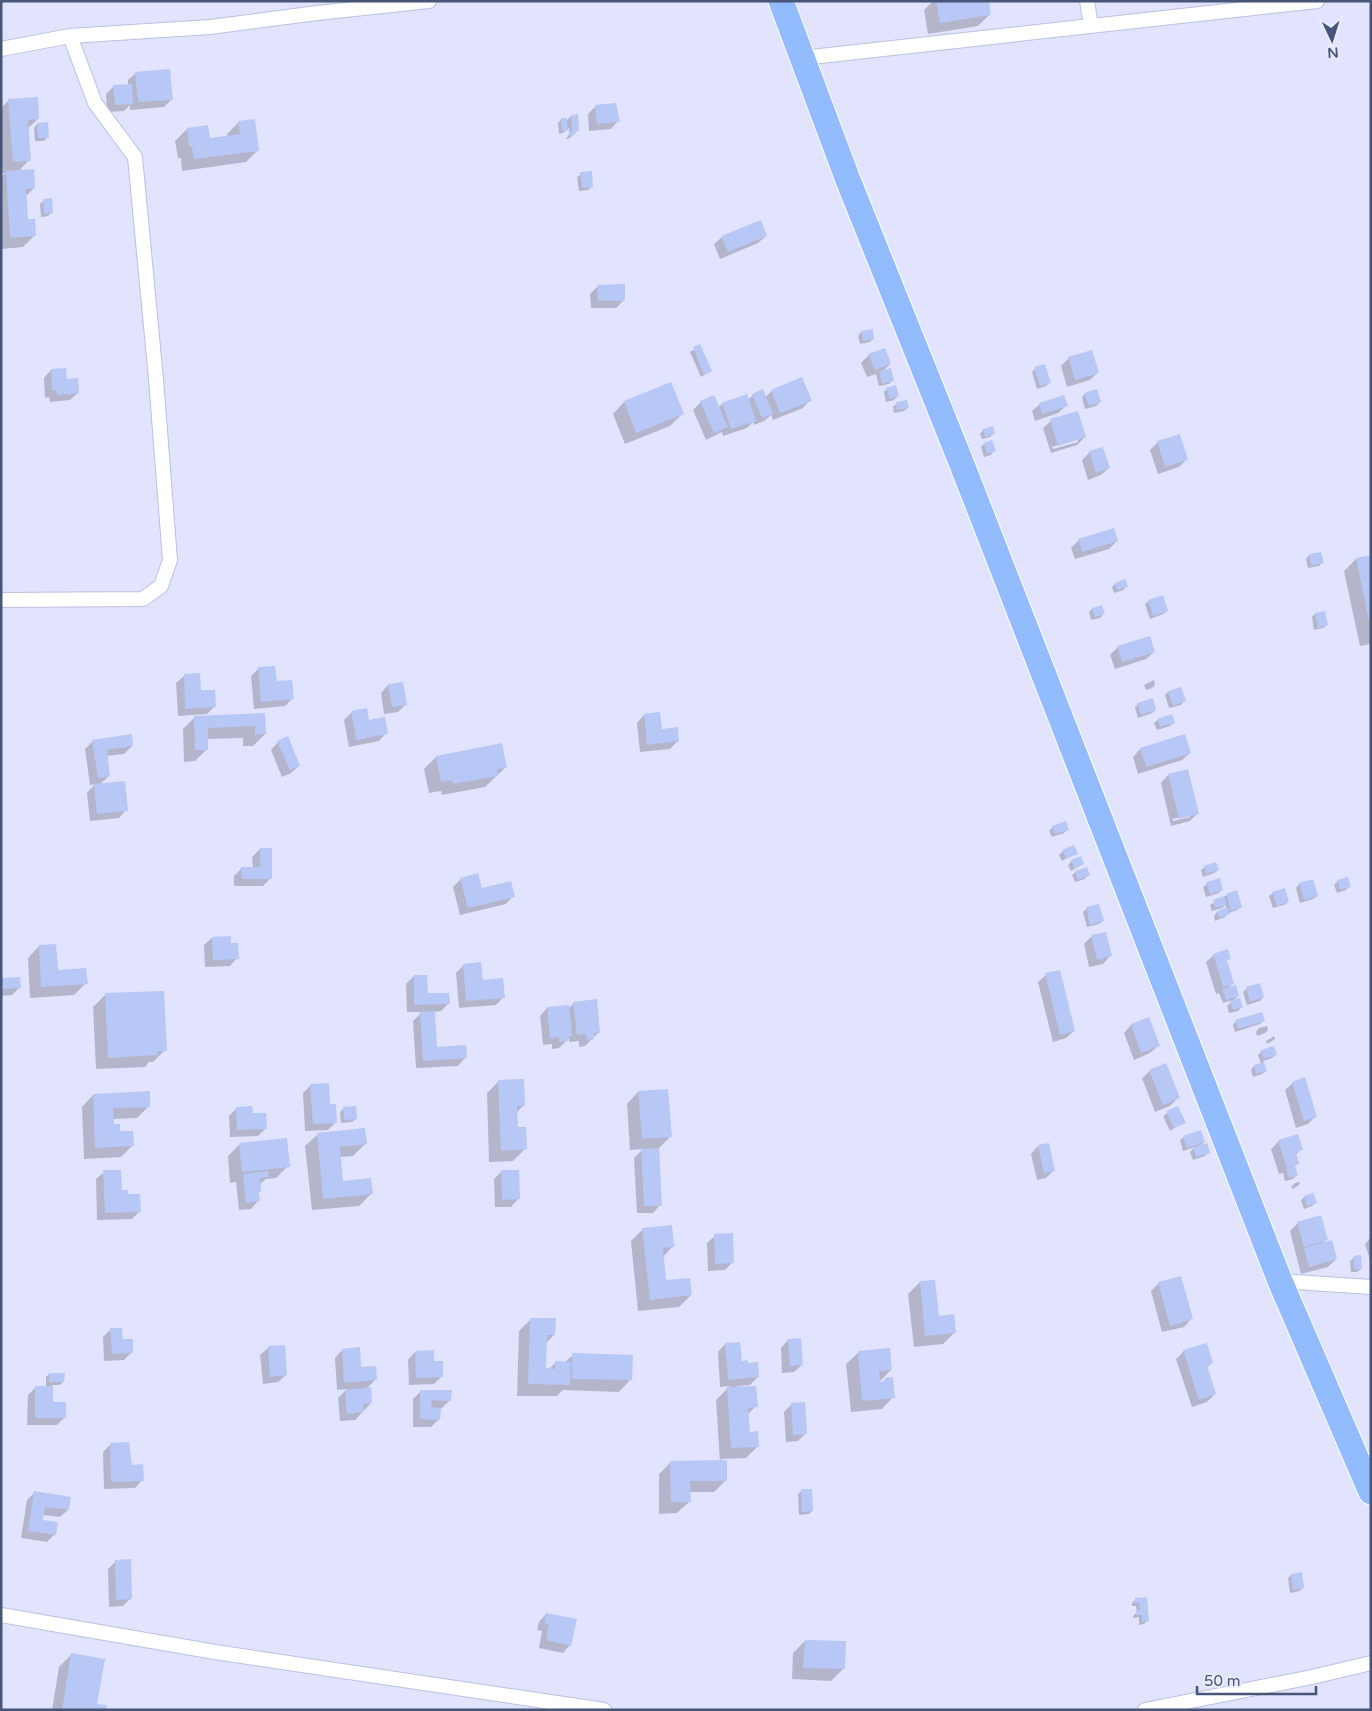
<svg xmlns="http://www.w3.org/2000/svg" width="1372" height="1711" font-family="'Varela Round',sans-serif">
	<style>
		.shadow { fill: #0003; fill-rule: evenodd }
		.building { fill: #b7c7f6 }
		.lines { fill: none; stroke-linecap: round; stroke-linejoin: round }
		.street-casing { stroke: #bac1e1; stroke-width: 16 }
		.highway-casing { stroke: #fff; stroke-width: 27 }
		.street { stroke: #fff; stroke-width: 14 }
		.highway { stroke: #93bcfe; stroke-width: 25 }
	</style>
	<rect width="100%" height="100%" fill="#e2e3fe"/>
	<path class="shadow" d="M933 1H988L990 14 978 26 928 34 924 10Z
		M136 73 172 99 164 107 130 110V105L124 111 107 112 106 94 113 87 128 86V80Z
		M9 100 38 119 27 129 29 160 19 171 34 188 25 197 27 220 35 235 23 247 1 249V177L5 173H1V108Z
		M596 106 618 121 611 129 589 131 588 114Z
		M571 116 578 130 570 138 566 139 569 134V128L563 133 559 134 558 123 562 119 566 121Z
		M239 122 258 150 246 162 182 171 181 158H178L175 141 187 129 209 139 227 137V134Z
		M37 124 48 137 44 141H35L34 128Z
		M581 174 592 187 588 190 579 191 577 177Z
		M44 200 51 213 48 216 41 217 40 204Z
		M766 236 758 243 720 259 714 244 722 237Z
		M598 286 624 300 616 308H591L590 294Z
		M861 332 873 339 870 342 860 344 858 336Z
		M700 346 711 371 701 377 690 352Z
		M869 355 890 364 882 372 892 381 889 384 879 386 876 374 867 377 861 363Z
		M1069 358 1098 372 1090 380 1067 387 1061 366Z
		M1035 369 1049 383 1046 386 1037 389 1032 372Z
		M51 370 66 380 78 393 70 400 50 402 49 397 45 398 44 378Z
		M887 389 898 396 894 400 886 402 884 392Z
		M772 391 810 400 803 408 773 420 771 415 764 421 754 425 753 422 747 428 723 436 722 432 706 440 693 410 701 402 718 408 722 404 748 400 753 395 765 397Z
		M1085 394 1100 402 1096 406 1085 409 1082 397Z
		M624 402 682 414 670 426 625 444 613 414Z
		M896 404 908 407 904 411 894 413 893 407Z
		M1040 404 1066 406 1058 413 1035 421 1032 411Z
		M1051 421 1085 437 1077 445 1051 453 1043 428ZM1078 439V442L1053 449 1052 447Z
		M983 430 994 433 990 437 982 439 980 434Z
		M1158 442 1187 459 1179 467 1158 474 1150 450Z
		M984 444 994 451 991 455 984 457 981 447Z
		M1090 452 1109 468 1101 475 1088 480 1082 460Z
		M1079 540 1117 541 1109 549 1075 559 1071 548Z
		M1309 555 1322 563 1319 566 1308 568 1306 559Z
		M1371 556V644L1360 646 1344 571 1356 559Z
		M1115 584 1126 587 1123 590 1114 593 1112 587Z
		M1149 601 1167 611 1163 614 1150 619 1145 604Z
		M1092 609 1103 614 1100 618 1091 620 1089 612Z
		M1315 614 1327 625 1323 628 1314 630 1312 617Z
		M1118 647 1154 652 1146 659 1115 669 1110 655Z
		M259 668 293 698 285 706 254 709 251 676Z
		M184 676 215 706 207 714 178 716 176 683Z
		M1154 680 1155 685 1152 688 1146 690 1144 685Z
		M388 685 406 704 398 712 384 714 381 693Z
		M1168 692 1184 701 1181 705 1169 708 1165 695Z
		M1138 704 1155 710 1152 713 1138 718 1135 708Z
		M352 712 386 733 379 741 349 747 344 720Z
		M264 715 265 734 253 746H243V738L207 739V749L195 761 184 762 183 729 195 717Z
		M644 715 660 730 678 741 670 749 640 752 637 723Z
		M1158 720 1173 723 1170 726 1157 730 1154 723Z
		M93 741 132 746 124 754 106 756 109 776 100 784 126 810 119 818 90 821 87 793 95 784 90 785 85 749Z
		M278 742 299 766 291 773 282 777 271 750Z
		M1140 749 1190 753 1182 760 1138 774 1133 757Z
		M436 757 506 767 485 787 442 795 441 791 429 793 424 769Z
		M1187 771 1197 814 1190 821 1171 826 1161 783 1168 775ZM1190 815V817L1173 821 1172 819Z
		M1053 827 1068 829 1064 833 1052 837 1049 831Z
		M260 849 271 878 263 886H234V876L242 868H253L252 857Z
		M1063 851 1076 853 1062 861 1059 855Z
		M1072 861 1083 864 1071 871 1068 865Z
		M1205 867 1218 870 1214 873 1203 877 1201 870Z
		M1076 872 1088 875 1085 879 1075 882 1072 875Z
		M461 879 481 890 513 896 506 904 460 915 453 887Z
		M1312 881 1317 896 1313 899 1300 903 1296 888 1299 884Z
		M1338 881 1349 886 1346 890 1337 893 1334 885Z
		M1207 884 1222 889 1219 893 1206 897 1203 887Z
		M1273 893 1288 902 1284 905 1273 908 1269 896Z
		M1227 895 1241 907 1237 910 1229 913 1225 917 1215 921 1214 916 1217 912 1227 909 1225 905 1222 908 1212 911 1210 905Z
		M1087 908 1103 921 1099 924 1087 927 1083 912Z
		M1092 936 1110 956 1103 964 1089 967 1084 944Z
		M212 938 230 945 237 958 230 966 205 967 204 945Z
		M39 946 57 971 86 983 74 995 30 998 28 958Z
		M1214 955 1229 958 1226 961 1233 983 1228 988 1238 996 1232 1002 1242 1007 1238 1011 1229 1013 1227 1006 1233 1000 1223 1003 1219 993 1216 994 1206 962Z
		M464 965 482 981 504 997 496 1005 459 1008 456 973Z
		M1046 975 1074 1031 1066 1038 1053 1042 1038 982Z
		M414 976 427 995 448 1004 441 1011 434 1012 436 1048 465 1058 458 1066 416 1068 413 1021 422 1012H407L406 984Z
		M1 980 20 987 12 995 1 996Z
		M1259 985 1263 997 1260 1001 1247 1005 1243 992 1246 989Z
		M105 995 165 1050 153 1062H149L145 1067 96 1069 93 1007Z
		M574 1003 599 1032 585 1046 579 1047V1041L569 1042V1038L559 1048 552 1049V1044L543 1045 540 1016 547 1008 568 1009Z
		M1148 1019 1158 1046 1150 1053 1134 1060 1124 1033 1131 1025Z
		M1264 1020 1260 1024 1235 1032 1233 1025 1236 1021Z
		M1267 1026 1268 1030 1265 1033 1257 1036 1256 1032 1259 1028Z
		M1274 1036 1275 1039 1267 1044 1266 1041Z
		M1262 1051 1275 1055 1272 1058 1263 1061 1266 1071 1262 1074 1253 1077 1251 1070 1254 1066 1261 1064 1258 1055Z
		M1150 1071 1178 1098 1170 1106 1155 1112 1142 1078Z
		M499 1081 524 1105 516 1113 517 1129 525 1149 513 1161 489 1162 487 1093Z
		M1293 1083 1316 1116 1308 1124 1296 1128 1285 1090Z
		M311 1085 328 1106 336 1122 328 1130 305 1131 303 1093Z
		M638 1092 671 1136 659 1148 660 1205 653 1213H637L634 1158 643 1149 630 1150 627 1104Z
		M93 1095 149 1106 137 1118 113 1119V1125L133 1145 121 1157 84 1159 82 1107Z
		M1177 1107 1184 1122 1170 1131 1163 1116Z
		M237 1108 251 1114 265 1129 258 1136 230 1137 229 1116Z
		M343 1109 356 1119 352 1122 341 1123 340 1112Z
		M317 1135 365 1144 353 1156 340 1157 342 1182 371 1194 359 1206 312 1210 305 1146Z
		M1184 1137 1204 1142 1199 1147 1208 1153 1205 1156 1193 1160 1190 1152 1195 1147 1183 1151 1180 1140Z
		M1279 1141 1301 1149 1295 1155 1298 1163 1294 1167 1297 1175 1293 1179 1285 1181 1283 1173 1279 1174 1271 1149Z
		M240 1144 288 1166 276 1178 266 1179 259 1185 258 1201 251 1209 239 1210 236 1182 230 1183 228 1156Z
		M1038 1146 1054 1170 1046 1178 1037 1180 1031 1154Z
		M502 1171 518 1199 511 1207H495L494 1179Z
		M104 1172 140 1211 132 1219 97 1220 96 1179Z
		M1299 1182 1300 1184 1296 1187 1292 1189 1291 1187 1295 1183Z
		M1304 1197 1315 1203 1312 1206 1304 1209 1301 1200Z
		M1298 1223 1326 1240 1322 1244 1336 1259 1328 1267 1301 1274 1290 1231Z
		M643 1229 673 1246 663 1257 665 1281 691 1295 679 1307 638 1311 631 1241Z
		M715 1236 733 1262 725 1270 708 1271 707 1243Z
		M1371 1237V1263L1365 1244Z
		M1354 1257 1361 1269 1357 1272H1351L1350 1261Z
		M920 1282 938 1317 955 1332 943 1344 914 1347 908 1294Z
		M1159 1283 1191 1319 1184 1327 1162 1332 1151 1291Z
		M531 1319 554 1335 545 1344 544 1370H548L555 1363H564L573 1355 630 1380 619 1392 563 1390 557 1396H517L519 1331Z
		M111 1329 132 1352 124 1360 104 1361 103 1337Z
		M788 1340 802 1365 794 1372 782 1373 781 1348Z
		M725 1344 741 1362 758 1377 750 1385 737 1386V1388L756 1406 747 1415 748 1433 758 1446 746 1458 721 1459 726 1480 714 1492H689V1502L677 1513 659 1514V1474L671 1462H720L716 1400 730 1386 720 1387 718 1352Z
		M268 1348 286 1375 278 1382 263 1384 260 1355Z
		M342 1350 360 1368 375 1380 366 1389 371 1403 355 1420 340 1421 338 1398 347 1389 337 1390 335 1358Z
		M1184 1351 1212 1363 1206 1368 1215 1394 1207 1402 1192 1407 1176 1359Z
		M415 1352 433 1362 442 1376 434 1384 409 1385 408 1360Z
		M858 1353 891 1370 878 1383H882L886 1379 893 1397 882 1409 851 1412 846 1364Z
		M49 1374 63 1382 60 1385H52V1403L64 1418 57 1425H27L28 1395 36 1387H46V1377Z
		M421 1391 450 1400 442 1408H439V1419L431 1427H413V1399Z
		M792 1404 806 1433 798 1441 786 1442 784 1412Z
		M111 1444 142 1480 135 1488 104 1489 103 1452Z
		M801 1491 812 1511 809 1514 799 1515 798 1494Z
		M34 1493 68 1510 60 1517 43 1515 42 1521 55 1534 47 1542 21 1538 27 1500Z
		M116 1561 131 1598 123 1606 109 1607 108 1569Z
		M1291 1575 1303 1588 1299 1591 1290 1593 1288 1578Z
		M1146 1598 1147 1621 1144 1624 1139 1625V1617L1133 1618V1616L1137 1612 1136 1606H1132V1603L1136 1599Z
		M546 1614 570 1645 563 1653 539 1648 542 1631 537 1630 539 1622Z
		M805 1641 843 1669 831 1681 792 1679 793 1653Z
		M71 1655 96 1705 105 1710H52L59 1667Z"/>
	<path class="building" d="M936 1H989L991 15 940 23Z
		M170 69 173 100 138 102 135 72Z
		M132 84 133 104 115 105 113 85Z
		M38 97 39 119 28 120 31 161 13 162 8 99Z
		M616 103 620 122 597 124 595 105Z
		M578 114 579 131H575V135L569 136V132L572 131 571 115Z
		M561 118H567L568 130 562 131Z
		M255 119 259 151 194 159 192 147H189L187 128 208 125 210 138 240 134 238 121Z
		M48 122 49 138H38L37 123Z
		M34 169 35 188 26 189 28 219H35L36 236 10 238 6 171Z
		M592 171 593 187 582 188 580 172Z
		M52 198 53 213 44 214 43 199Z
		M761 220 767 236 728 252 721 236Z
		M625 284V301H598L597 285Z
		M873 329 874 339 863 341 861 331Z
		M700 344 712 371 704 375 693 347Z
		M885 348 891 364 875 370 868 354Z
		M1092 350 1099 373 1075 380 1068 357Z
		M1045 364 1051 383 1040 386 1034 367Z
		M66 368 67 379 78 378 79 393 57 395V390L52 391 51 369Z
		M891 368 894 381 882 384 879 371Z
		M802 377 812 401 780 413 771 390Z
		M671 382 684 414 636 433 624 401Z
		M896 385 899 396 890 399 886 388Z
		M763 389 773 414 762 418 752 394Z
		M1097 389 1101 402 1089 406 1084 393Z
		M747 394 756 421 731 429 722 403Z
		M714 395 728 427 714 433 700 401Z
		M1064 395 1068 406 1042 414 1039 403Z
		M907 400 909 408 897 410 896 402Z
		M1078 411 1086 437 1058 446 1050 419Z
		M993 426 995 434 985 437 983 429Z
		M1180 434 1188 460 1165 467 1157 441Z
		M992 440 996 451 987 454 984 443Z
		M1103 447 1110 468 1096 473 1089 451Z
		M1114 528 1118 541 1082 552 1078 539Z
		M1321 552 1324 563 1311 566 1309 554Z
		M1371 555V626H1370L1356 558Z
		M1125 579 1128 587 1117 590 1115 583Z
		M1163 595 1168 611 1153 616 1148 600Z
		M1102 605 1105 614 1095 617 1092 608Z
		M1325 611 1328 625 1318 628 1315 613Z
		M1150 636 1155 652 1122 662 1117 646Z
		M275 666 277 681 292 680 294 699 261 702 258 667Z
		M200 673 201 690H215L216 707 185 709 184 674Z
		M403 682 407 705 392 707 388 684Z
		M1181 687 1186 701 1173 706 1168 691Z
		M1153 698 1156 710 1141 715 1137 703Z
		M367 708 369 720 385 717 388 734 356 740 351 711Z
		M660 712 662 729 678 727 679 741 647 745 644 714Z
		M265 713 266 734 255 735V726L208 728V750H195L194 716Z
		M1172 714 1175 723 1160 727 1157 719Z
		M132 734 133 746 107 750 110 776 98 778 92 740Z
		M1185 734 1191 753 1146 767 1140 748Z
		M288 736 300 766 290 770 277 741Z
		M502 743 507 768 497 769 498 776 453 784 452 780 441 782 436 756Z
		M1188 769 1199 814 1179 819 1168 774Z
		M125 781 128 811 97 814 94 784Z
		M1066 821 1069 830 1055 834 1052 826Z
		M1074 845 1078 854 1066 859 1062 850Z
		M260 848H272V879H242L241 867H260Z
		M1081 856 1084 864 1074 868 1071 860Z
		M1216 862 1219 870 1206 874 1204 866Z
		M1087 867 1090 875 1078 880 1075 871Z
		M478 873 482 888 511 881 515 897 468 908 460 878Z
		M1348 877 1351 887 1340 890 1337 880Z
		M1220 878 1223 890 1210 894 1206 882Z
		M1313 879 1318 896 1304 900 1299 883Z
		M1285 888 1289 902 1277 906 1272 892Z
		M1237 890 1242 907 1231 911 1226 894Z
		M1224 896 1227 905 1215 908 1213 900Z
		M1099 904 1104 921 1090 925 1086 907Z
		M1228 907 1230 914 1219 918 1217 911Z
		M1106 932 1112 956 1097 960 1091 935Z
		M231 936V943H238L239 959 213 960 212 937Z
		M56 944 58 970 86 968 88 984 41 987 39 945Z
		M1228 949 1231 959 1227 960 1234 984 1223 987 1213 954Z
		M481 962 483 980 503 978 505 998 466 1001 463 964Z
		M1060 970 1075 1031 1060 1035 1045 973Z
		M414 975H427L428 993H449L450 1004 414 1005Z
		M20 977 21 988 1 989V978Z
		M1260 983 1264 997 1250 1002 1246 987Z
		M1236 985 1239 996 1226 1000 1222 989Z
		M164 991 167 1051H158V1055L108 1058 105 993Z
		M1240 998 1243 1007 1233 1010 1230 1001Z
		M597 999 600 1033H594V1039L587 1040 586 1034 577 1035 573 1002Z
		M569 1005 572 1036 568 1037V1041L559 1042V1037L550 1038 547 1007Z
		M435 1011 437 1047 466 1045 467 1058 423 1061 420 1012Z
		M1262 1012 1265 1021 1238 1029 1235 1020Z
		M1149 1017 1160 1046 1141 1053 1131 1024Z
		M1274 1046 1277 1055 1264 1059 1261 1050Z
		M1264 1062 1267 1071 1256 1074 1254 1065Z
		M1166 1063 1180 1098 1163 1105 1149 1070Z
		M1305 1077 1317 1117 1304 1121 1292 1082Z
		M524 1079 525 1106H517L518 1127H526L527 1149 501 1151 498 1080Z
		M329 1083 330 1104H336L337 1123 313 1124 310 1084Z
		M668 1089 672 1137 642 1139 638 1091Z
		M150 1091V1107L113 1108 114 1124H120V1131H133L134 1146 95 1148 93 1094Z
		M252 1106 253 1113H266L267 1129 237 1130 236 1107Z
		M356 1106 357 1119 344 1120 343 1107Z
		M1178 1106 1186 1123 1174 1128 1166 1111Z
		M365 1128 367 1144 340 1147 343 1181 371 1178 373 1194 323 1199 317 1133Z
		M1201 1130 1205 1142 1187 1148 1183 1136Z
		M1298 1134 1303 1150 1296 1152 1299 1164 1287 1168 1278 1140Z
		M287 1138 290 1167 242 1172 239 1143Z
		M1049 1143 1055 1171 1044 1173 1038 1145Z
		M1207 1143 1210 1153 1196 1157 1193 1147Z
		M659 1148 662 1206H644L641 1149Z
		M1295 1166 1298 1175 1289 1178 1286 1169Z
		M103 1170H121L122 1190H128V1194H140L141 1212 105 1213Z
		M501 1170H519L520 1199 502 1200Z
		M268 1171 269 1177 260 1178 261 1192H259L260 1201 246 1203 243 1174Z
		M1313 1193 1317 1203 1307 1206 1304 1196Z
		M1321 1215 1328 1240 1304 1247 1297 1222Z
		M672 1225 674 1247 663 1248 666 1280 690 1278 692 1295 650 1300 642 1228Z
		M733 1233 734 1263 715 1264 714 1234Z
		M1332 1240 1337 1259 1309 1267 1304 1248Z
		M1361 1255 1362 1269 1354 1270 1353 1256Z
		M1181 1276 1193 1319 1170 1326 1158 1282Z
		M935 1280 939 1316 954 1314 956 1333 925 1336 920 1281Z
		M530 1318H556L555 1335H547L546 1368 555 1369V1361L571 1362 570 1385 528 1384Z
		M110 1328H122L123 1339H133V1353L112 1354Z
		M801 1338 803 1365 790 1366 788 1339Z
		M740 1342 742 1361 748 1360V1363L758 1362 759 1377 728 1380 725 1343Z
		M1207 1343 1213 1363 1207 1365 1216 1394 1199 1400 1183 1350Z
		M285 1345 287 1375 270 1377 268 1346Z
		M360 1347 361 1367 376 1366 377 1380 344 1383 342 1349Z
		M890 1348 892 1370 879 1371 880 1382 885 1381V1378L893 1377 895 1398 862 1401 858 1351Z
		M434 1350V1361H443V1377L416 1378 415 1351Z
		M572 1353 633 1355 632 1380 572 1379Z
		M49 1373H65L64 1382H49Z
		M35 1386H53V1402H66V1418H35Z
		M756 1386 758 1407 748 1408 750 1432 758 1431 759 1447 731 1448 727 1387Z
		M371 1387 372 1403 363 1404 364 1412 347 1414 345 1390Z
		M420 1390H452L451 1401 432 1400 431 1407 441 1408 440 1420 420 1419Z
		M805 1402 807 1434 793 1435 791 1403Z
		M129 1442 132 1465 143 1464 144 1481 111 1482 110 1443Z
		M727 1460V1481H690L691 1502H671L670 1461Z
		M801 1489H812L813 1511 802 1512Z
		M34 1491 71 1497 69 1510 45 1507 43 1520 58 1522 56 1535 28 1531Z
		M131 1559 132 1599 116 1600 115 1560Z
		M1302 1572 1304 1588 1293 1590 1291 1574Z
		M1147 1597 1149 1621 1142 1622V1615H1136V1611L1140 1610 1139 1603H1135V1598Z
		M546 1613 577 1619 571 1646 546 1640 549 1624 544 1623Z
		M805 1640 846 1641 845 1669 803 1668Z
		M71 1653 105 1659 97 1704 107 1705 106 1710H62Z"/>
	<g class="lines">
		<defs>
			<path id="street" d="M1087 1 1091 26
				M1 49 70 36 210 27 317 13 429 1
				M802 58 1317 1
				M1 600 143 599 161 586 170 560 156 379 135 157 95 103 70 36
				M1280 1281 1371 1287
				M1 1615 215 1652 604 1710
				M1145 1710 1312 1677 1371 1663"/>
			<path id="highway" d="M781 1 848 180 961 462 1280 1281 1371 1492"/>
		</defs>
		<use href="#street" class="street-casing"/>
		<use href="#highway" class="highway-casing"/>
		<use href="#street" class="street"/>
		<use href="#highway" class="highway"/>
	</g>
	<rect width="1372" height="1711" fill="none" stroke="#465578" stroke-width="5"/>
	<g transform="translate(1332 40) rotate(176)" stroke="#eaebff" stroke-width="4" paint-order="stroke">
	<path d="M0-4L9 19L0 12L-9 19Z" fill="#465578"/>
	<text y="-8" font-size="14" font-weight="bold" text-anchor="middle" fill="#465578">N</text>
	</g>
	<path d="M1197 1686v8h119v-8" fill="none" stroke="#465578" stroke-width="2.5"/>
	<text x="1204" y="1686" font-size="15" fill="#465578" stroke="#eaebff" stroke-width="4" paint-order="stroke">50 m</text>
</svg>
